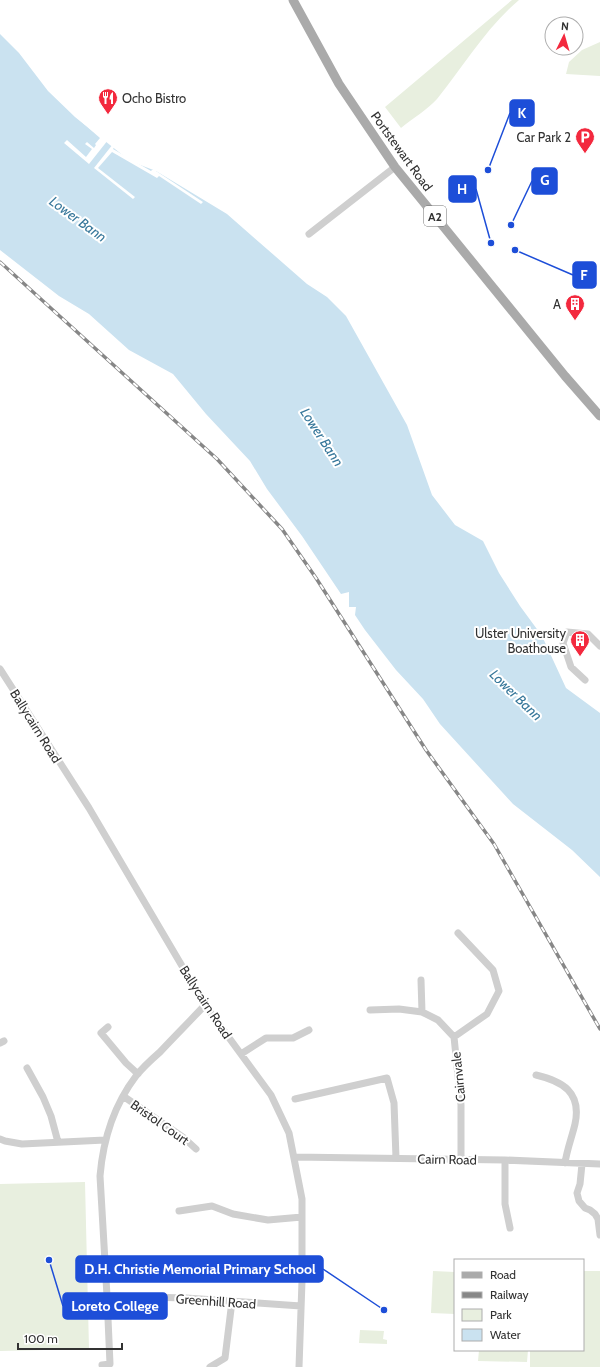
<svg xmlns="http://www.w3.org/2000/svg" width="600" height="1367" font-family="Cabin,sans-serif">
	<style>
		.green { fill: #e8efdf }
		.water { fill: #cae2f0 }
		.pier { fill: #fff }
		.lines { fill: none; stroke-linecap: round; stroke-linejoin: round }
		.minor { stroke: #cfcfcf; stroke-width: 7 }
		.major { stroke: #aaa; stroke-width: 9 }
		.rail-casing { stroke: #878787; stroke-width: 3.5 }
		.rail { stroke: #fff; stroke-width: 2; stroke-dasharray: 6; stroke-linecap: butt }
		.labels { text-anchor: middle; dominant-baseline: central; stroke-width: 4; stroke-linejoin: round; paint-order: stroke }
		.shield { fill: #fff; stroke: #707070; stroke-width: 1 }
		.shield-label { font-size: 12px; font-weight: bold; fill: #323232 }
		.poi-label { font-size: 13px; fill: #323232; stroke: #fff; text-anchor: end }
		.street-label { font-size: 13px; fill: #323232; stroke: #fff }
		.water-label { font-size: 14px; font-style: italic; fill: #38789b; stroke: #fff }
		.leader { fill: none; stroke: #1d4ed8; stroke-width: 1.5 }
		.callout-dot { fill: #1d4ed8; stroke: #fff; stroke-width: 1.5 }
		.callout { fill: #1d4ed8; stroke: #1d4ed8; stroke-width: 1.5 }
		.callout-label { font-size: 14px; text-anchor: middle; font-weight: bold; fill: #fff }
	</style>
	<rect width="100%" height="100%" fill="#fff"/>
	<path class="green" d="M512 0H519C486 28 464 66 437 99 428 109 412 119 401 128L385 107Z
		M600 42V76L566 74 569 62 582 50Z
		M85 1182 89 1349 0 1351V1184Z
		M433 1271 455 1272V1314L431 1313Z
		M583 1271H600V1367H530V1350H583Z
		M360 1330 384 1331 383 1339 387 1340V1344L359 1343Z
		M479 1350H528L527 1362 478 1361Z"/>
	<path class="water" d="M0 34 19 53 48 91 75 117 130 161 156 171 227 214 307 284 327 297 346 316 407 425 432 495 455 525 483 541 499 573 520 606 542 636 566 688 600 713V877L572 850 513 804 440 724 423 699 396 670 365 630 355 615 356 607H349V592L341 594 302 536 267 489 250 461 206 414 173 374 129 350 89 314 59 296 0 250Z"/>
	<path class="pier" d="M78 117 108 140 89 164 64 143 67 140 86 157 92 149 85 144 87 142 94 148 96 145 95 144 100 138 77 118Z
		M113 144 115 146 113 149 151 171 152 170H154L156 168 157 169 156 171 203 202 201 204 159 176 157 178 112 152 98 168 135 197 133 199 94 168Z"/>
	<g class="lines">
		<path class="minor" d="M309 234 395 167
			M0 669 89 808 205 1005 271 1095 289 1133 302 1199V1281L299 1367
			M585 680 571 667 563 643 567 632 588 634 600 646
			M421 980 422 1012
			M370 1010 399 1009 422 1012 438 1020 454 1037 461 1105V1159
			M108 1027 101 1033 126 1063 138 1074
			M454 1037 487 1014 499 991 493 970 458 933
			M0 1043 4 1041
			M241 1054 266 1038H293L309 1030
			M27 1068 43 1097 51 1116 58 1142
			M536 1075C562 1081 582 1092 575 1124 572 1137 567 1149 565 1163
			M123 1096 184 1138 196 1149
			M295 1099 387 1078 394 1103 396 1158
			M0 1139 5 1141 22 1144 105 1140
			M294 1157 505 1160 600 1164
			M505 1160V1204L510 1228
			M582 1164 580 1184 577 1193 579 1201 585 1208 590 1210 595 1214 598 1219 600 1235
			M179 1211 212 1206 233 1214 268 1220 302 1217
			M107 1296 186 1298 301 1306
			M102 1365 110 1364 107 1296 100 1176C103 1140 114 1105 136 1076 143 1067 152 1059 160 1052 175 1036 190 1021 205 1005
			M210 1367 225 1358 232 1301"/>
		<path class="major" d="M293 0 339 84 395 167 565 376 600 416"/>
		<defs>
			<path id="rail" d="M0 262 217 459 282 529 316 578 426 750 494 844 600 1029"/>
		</defs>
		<use href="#rail" class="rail-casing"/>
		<use href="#rail" class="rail"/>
	</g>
	<defs>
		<symbol id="restaurant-pin" viewBox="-11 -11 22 30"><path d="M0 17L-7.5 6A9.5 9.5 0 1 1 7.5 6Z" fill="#f3293e" stroke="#fff"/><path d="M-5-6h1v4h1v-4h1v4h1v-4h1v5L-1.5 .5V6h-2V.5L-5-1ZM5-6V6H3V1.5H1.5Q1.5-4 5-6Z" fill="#fff"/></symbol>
		<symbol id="parking-pin" viewBox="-11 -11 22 30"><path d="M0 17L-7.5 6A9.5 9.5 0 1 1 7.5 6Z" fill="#f3293e" stroke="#fff"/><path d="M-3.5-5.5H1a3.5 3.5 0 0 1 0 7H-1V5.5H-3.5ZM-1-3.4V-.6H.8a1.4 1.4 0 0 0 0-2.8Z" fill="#fff"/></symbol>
		<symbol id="building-pin" viewBox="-11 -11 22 30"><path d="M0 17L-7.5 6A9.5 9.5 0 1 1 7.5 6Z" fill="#f3293e" stroke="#fff"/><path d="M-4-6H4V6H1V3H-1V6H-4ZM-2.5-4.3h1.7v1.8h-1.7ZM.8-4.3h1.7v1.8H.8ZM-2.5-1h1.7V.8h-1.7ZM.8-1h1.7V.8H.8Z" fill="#fff"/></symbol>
	</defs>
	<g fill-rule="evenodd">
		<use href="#restaurant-pin" x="97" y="87" width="22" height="30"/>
		<use href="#parking-pin" x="574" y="126" width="22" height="30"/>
		<use href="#building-pin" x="564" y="293" width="22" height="30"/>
		<use href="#building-pin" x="569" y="629" width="22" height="30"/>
	</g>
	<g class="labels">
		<rect class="shield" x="424" y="206" width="22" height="20" rx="3"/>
		<g class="shield-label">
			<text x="435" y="216">A2</text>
		</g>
		<g class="poi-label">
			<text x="122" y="98" text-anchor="start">Ocho Bistro</text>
			<text x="571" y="137">Car Park 2</text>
			<text x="561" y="304">A</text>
			<text x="566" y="633">Ulster University<tspan x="566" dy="15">Boathouse</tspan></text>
		</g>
		<g class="street-label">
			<text transform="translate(402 151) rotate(54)">Portstewart Road</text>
			<text transform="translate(36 726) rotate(58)">Ballycairn Road</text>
			<text transform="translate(206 1002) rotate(57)">Ballycairn Road</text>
			<text transform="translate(458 1077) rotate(-96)">Cairnvale</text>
			<text transform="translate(160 1122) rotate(35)">Bristol Court</text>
			<text transform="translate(447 1159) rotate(1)">Cairn Road</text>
			<text transform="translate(216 1301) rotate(4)">Greenhill Road</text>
		</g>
		<g class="water-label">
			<text transform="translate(78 219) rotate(36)">Lower Bann</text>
			<text transform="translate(322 437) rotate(57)">Lower Bann</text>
			<text transform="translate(516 695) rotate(44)">Lower Bann</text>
		</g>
	</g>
	<path class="leader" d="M488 170L510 113M511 225L532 181M491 243L476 189M515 250L573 275M384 1310L323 1269M49 1260L63 1306"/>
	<g class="callout-dot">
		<circle cx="488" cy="170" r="4"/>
		<circle cx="511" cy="225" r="4"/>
		<circle cx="491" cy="243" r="4"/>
		<circle cx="515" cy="250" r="4"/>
		<circle cx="384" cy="1310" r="4"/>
		<circle cx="49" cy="1260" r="4"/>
	</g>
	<g class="callout">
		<rect x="510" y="100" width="24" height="26" rx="4"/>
		<rect x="532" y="168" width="25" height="26" rx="4"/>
		<rect x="449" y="176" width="27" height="26" rx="4"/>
		<rect x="573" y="262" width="23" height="26" rx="4"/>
		<rect x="76" y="1256" width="247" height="26" rx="4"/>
		<rect x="63" y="1293" width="104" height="26" rx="4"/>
	</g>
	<g class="callout-label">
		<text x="522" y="118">K</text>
		<text x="545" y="185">G</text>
		<text x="462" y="194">H</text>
		<text x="584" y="280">F</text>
		<text x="200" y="1274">D.H. Christie Memorial Primary School</text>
		<text x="115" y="1311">Loreto College</text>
	</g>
	<rect x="454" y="1259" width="130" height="92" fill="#ffffff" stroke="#adadad"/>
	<rect x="462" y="1272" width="20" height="6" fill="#aaaaaa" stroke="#adadad"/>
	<text x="490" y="1279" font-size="12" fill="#323232">Road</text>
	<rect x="462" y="1292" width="20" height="6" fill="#878787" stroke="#adadad"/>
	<text x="490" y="1299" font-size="12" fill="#323232">Railway</text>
	<rect x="462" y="1309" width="20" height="12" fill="#e8efdf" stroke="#adadad"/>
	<text x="490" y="1319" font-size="12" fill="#323232">Park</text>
	<rect x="462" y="1329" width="20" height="12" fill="#cae2f0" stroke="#adadad"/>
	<text x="490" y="1339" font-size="12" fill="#323232">Water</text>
	<g transform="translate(564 36) rotate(5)"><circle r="19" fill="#ffffff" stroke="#adadad"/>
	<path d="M0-3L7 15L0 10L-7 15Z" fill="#f3293e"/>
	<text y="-6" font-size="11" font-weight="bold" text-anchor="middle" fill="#323232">N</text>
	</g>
	<path d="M18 1343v6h104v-6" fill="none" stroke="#323232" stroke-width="2"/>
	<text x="24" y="1343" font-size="12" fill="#323232" stroke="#ffffff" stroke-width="3" paint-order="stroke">100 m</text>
</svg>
